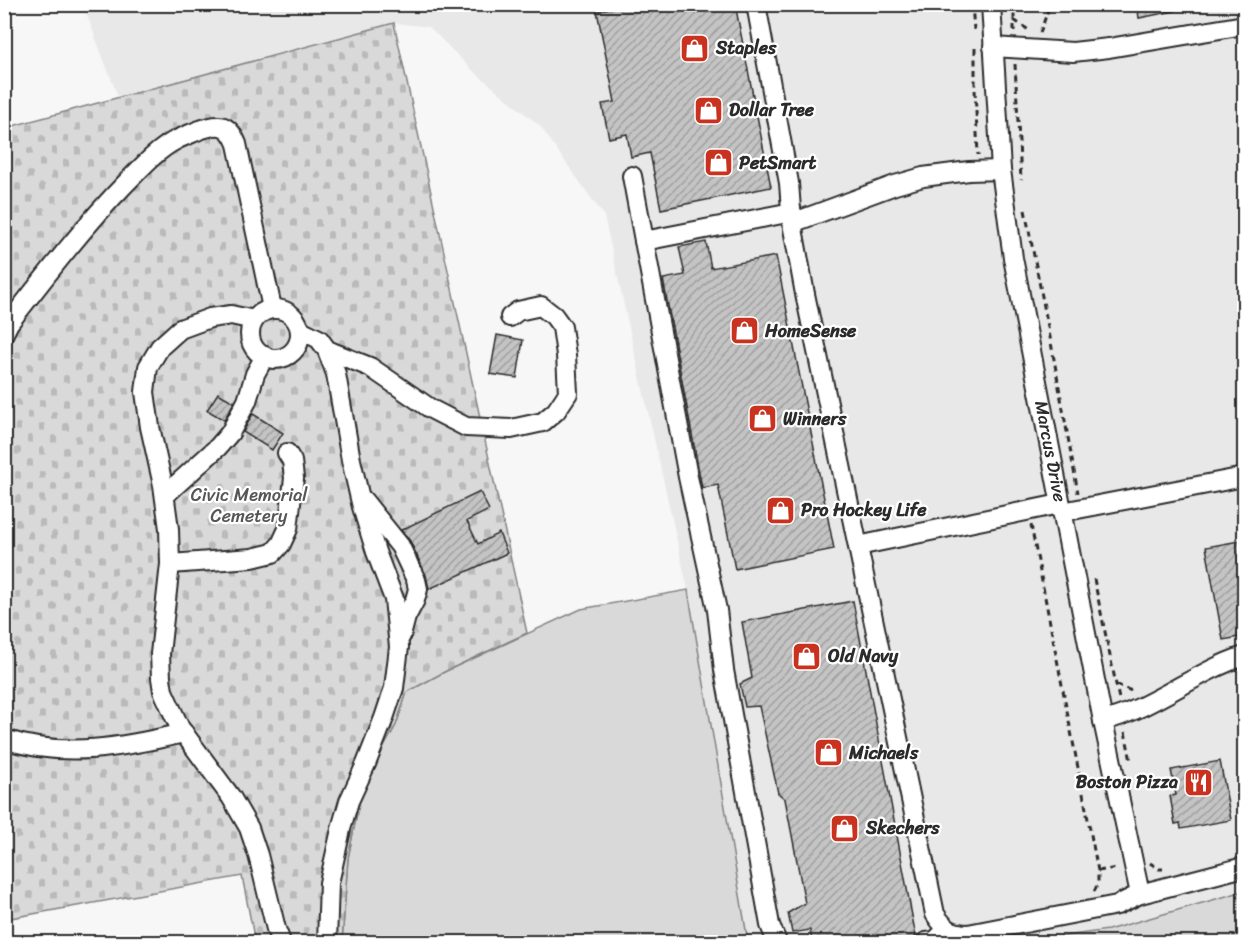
<svg xmlns="http://www.w3.org/2000/svg" width="1249" height="947" font-family="Sriracha,sans-serif">
	<style>
		.built { fill: #e8e8e8 }
		.grass { fill: #d9d9d9; stroke: #828282; stroke-width: 1.5 }
		.cemetery { fill: url(#cemetery-stones); stroke: #828282; stroke-width: 1.5 }
		.building { fill: url(#building-hatch); stroke: #2b2b2b; stroke-width: 1.5 }
		.lines { fill: none; stroke-linecap: round; stroke-linejoin: round }
		.minor-casing { stroke: #2b2b2b; stroke-width: 22 }
		.path { stroke: #2b2b2b; stroke-width: 3; stroke-dasharray: 6 4.5; stroke-linecap: butt }
		.minor { stroke: #fff; stroke-width: 18 }
		.labels { text-anchor: middle; dominant-baseline: central; stroke-width: 4.5; stroke-linejoin: round; paint-order: stroke }
		.poi-label { font-size: 18px; font-weight: bold; fill: #2b2b2b; stroke: #fff; text-anchor: start }
		.street-label { font-size: 18px; fill: #2b2b2b; stroke: #fff }
		.park-label { font-size: 18px; fill: #565656; stroke: #fff }
	</style>
	<defs>
		<pattern id="cemetery-stones" width="16" height="16" patternUnits="userSpaceOnUse" patternTransform="scale(1.5)"><rect width="16" height="16" fill="#d9d9d9"/><path d="M2 7V4a2 2 0 0 1 4 0v3zM10 15v-3a2 2 0 0 1 4 0v3z" fill="#bababa"/></pattern>
		<pattern id="building-hatch" width="6" height="6" patternUnits="userSpaceOnUse" patternTransform="scale(1.5)"><rect width="6" height="6" fill="#c4c4c4"/><path d="M-1 1l2-2M0 6l6-6M5 7l2-2" fill="none" stroke="#9f9f9f"/></pattern>
	</defs>
	<rect width="100%" height="100%" fill="#f7f7f7"/>
	<filter id="ink" filterUnits="userSpaceOnUse"><feTurbulence type="fractalNoise" baseFrequency=".0167" numOctaves="2"/><feDisplacementMap in="SourceGraphic" scale="12" xChannelSelector="R" yChannelSelector="G"/><feConvolveMatrix kernelMatrix="1 2 1 2 8 2 1 2 1" color-interpolation-filters="sRGB"/></filter>
	<g filter="url(#ink)">
		<path class="built" d="M83 5H1244V891L1108 930 1022 942H748L688 590 604 216 540 126 471 69 429 27 394 23 118 97Z"/>
		<path class="grass" d="M688 590 748 942H342L348 858 359 803 379 756 396 725 407 692 446 671 581 609Z
			M1244 891V942H1022L1108 930Z"/>
		<path class="cemetery" d="M394 23 527 633 446 671 407 692 396 725 379 756 359 803 348 858 342 942H255L242 876 5 919V128Z"/>
		<path class="building" d="M628 4H735L771 187 661 209 650 153 631 157 627 134 609 138 602 104 615 102 597 11Z
			M1137 4H1175V11L1139 18Z
			M706 242 711 268 776 256 834 549 735 569 718 485 702 488 663 279 685 275 679 247Z
			M497 335 523 340 517 378 490 374Z
			M218 393 234 402 224 420 207 410Z
			M253 414 283 433 272 450 243 432Z
			M480 492 489 510 467 521 478 544 499 533 507 553 429 589 426 575 410 541 401 530Z
			M1245 540V636L1223 640 1206 547Z
			M853 601 916 937 889 942H812L810 930 792 933 788 913 805 903 785 799 778 793 759 706 745 707 740 684 752 678 742 622Z
			M1220 761 1231 820 1181 829 1180 823 1175 824 1170 796 1176 795 1171 770Z"/>
		<g class="lines">
			<defs>
				<g id="minor">
					<path d="M756 4 789 183 792 223 805 294 935 914C945 929 950 933 968 934L1117 905 1140 894 1244 867"/>
					<path id="s1" d="M991 4 1001 170 1013 258 1103 721 1140 894"/>
					<path d="M993 47 1073 52 1109 48 1244 25"/>
					<path d="M632 176 688 477 717 610 724 670 770 925 777 942"/>
					<path d="M792 223 895 185 923 177 969 171 1001 170"/>
					<path d="M644 241 792 212"/>
					<circle cx="275" cy="334" r="25"/>
					<path d="M254 320 231 315 210 318 180 329 160 347 148 367 145 392 150 427 163 485 169 529 170 564 160 654 161 678 163 691 180 728 231 797 249 828 258 855 276 929 281 942"/>
					<path d="M301 330 319 339 327 350 336 374 351 460 362 507 376 552 394 599 399 647 394 688 384 718 366 764 349 801 342 825 329 883 327 942"/>
					<path d="M4 333 9 323C47 274 84 226 127 182 142 167 157 150 176 140 182 137 190 134 197 131 218 123 228 122 237 144L272 308"/>
					<path d="M327 350 370 367 431 409 466 427 511 429 543 422 556 411 568 393 566 355 562 327 554 316 541 306 518 311 510 317"/>
					<path d="M165 495 218 447 230 433 247 401 255 374 265 356"/>
					<path d="M363 500 400 546 416 580 418 589 415 600 406 617 401 636"/>
					<path d="M1062 512 1244 477"/>
					<path d="M858 546 1060 504"/>
					<path d="M170 564 252 558 273 553 281 544 288 529 294 478 292 461 287 453"/>
					<path d="M1103 721C1154 708 1195 672 1244 656"/>
					<path d="M4 739C64 759 124 747 184 733"/>
					<path d="M926 942 935 941 947 929"/>
				</g>
			</defs>
			<use href="#minor" class="minor-casing"/>
			<path class="path" d="M972 4 974 30
				M1014 4V33
				M1014 20 1030 31
				M1040 33 1050 4
				M975 48V89L978 155
				M1015 64 1021 180
				M1025 210 1050 337 1078 493
				M1031 525 1098 871V883L1094 892
				M1094 579 1119 699
				M1116 684 1129 690 1133 691
				M1125 732 1131 761
				M1150 863 1159 869H1163
				M1098 871 1117 868"/>
			<use href="#minor" class="minor"/>
		</g>
	</g>
	<defs>
		<symbol id="shop-square" viewBox="-11 -11 22 22"><rect x="-9" y="-9" width="18" height="18" rx="4" fill="#c8321e" stroke="#fff"/><path d="M-5-2.5h2.3a2.7 3.5 0 0 1 5.4 0H5L5.5 6h-11ZM-1.5-2.5h3a1.5 2.3 0 0 0-3 0Z" fill="#fff"/></symbol>
		<symbol id="restaurant-square" viewBox="-11 -11 22 22"><rect x="-9" y="-9" width="18" height="18" rx="4" fill="#c8321e" stroke="#fff"/><path d="M-5-6h1v4h1v-4h1v4h1v-4h1v5L-1.5 .5V6h-2V.5L-5-1ZM5-6V6H3V1.5H1.5Q1.5-4 5-6Z" fill="#fff"/></symbol>
	</defs>
	<g fill-rule="evenodd">
		<use href="#shop-square" x="678" y="32" width="33" height="33"/>
		<use href="#shop-square" x="692" y="94" width="33" height="33"/>
		<use href="#shop-square" x="702" y="146" width="33" height="33"/>
		<use href="#shop-square" x="728" y="314" width="33" height="33"/>
		<use href="#shop-square" x="746" y="402" width="33" height="33"/>
		<use href="#shop-square" x="764" y="494" width="33" height="33"/>
		<use href="#shop-square" x="790" y="640" width="33" height="33"/>
		<use href="#shop-square" x="812" y="736" width="33" height="33"/>
		<use href="#restaurant-square" x="1182" y="766" width="33" height="33"/>
		<use href="#shop-square" x="828" y="812" width="33" height="33"/>
	</g>
	<g class="labels">
		<g class="poi-label">
			<text x="716" y="48">Staples</text>
			<text x="729" y="110">Dollar Tree</text>
			<text x="739" y="163">PetSmart</text>
			<text x="765" y="331">HomeSense</text>
			<text x="783" y="419">Winners</text>
			<text x="801" y="510">Pro Hockey Life</text>
			<text x="828" y="656">Old Navy</text>
			<text x="849" y="753">Michaels</text>
			<text x="1178" y="782" text-anchor="end">Boston Pizza</text>
			<text x="866" y="828">Skechers</text>
		</g>
		<g class="street-label">
			<text stroke="none"><textPath href="#s1" startOffset="452">Marcus Drive</textPath></text>
		</g>
		<g class="park-label">
			<text x="249" y="495">Civic Memorial<tspan x="249" dy="21">Cemetery</tspan></text>
		</g>
	</g>
	<rect width="1249" height="947" fill="none" stroke="#fff" stroke-width="24"/>
	<rect x="12" y="12" width="1225" height="923" fill="none" stroke="#2b2b2b" stroke-width="2" filter="url(#ink)"/>
</svg>
